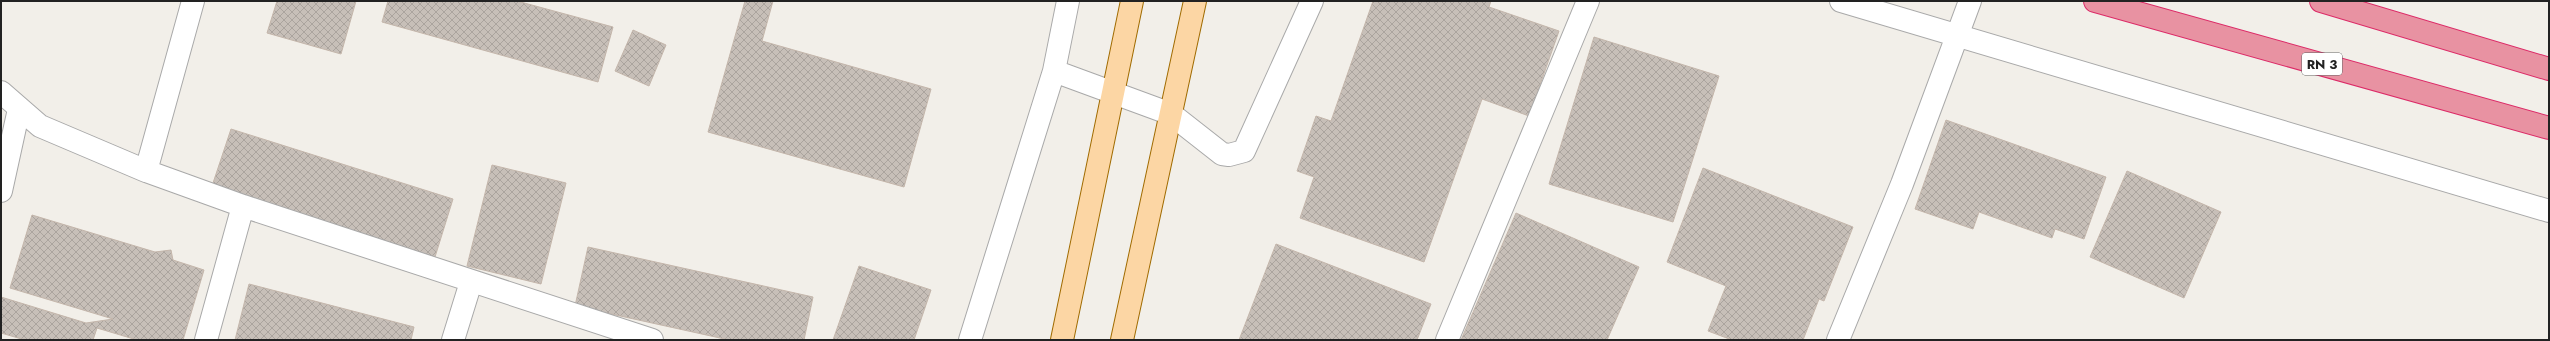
<svg xmlns="http://www.w3.org/2000/svg" width="2550" height="341" font-family="Jost,sans-serif">
	<style>
		.building { fill: url(#building-cross-hatch); stroke: #c4b6ab }
		.lines { fill: none; stroke-linecap: round; stroke-linejoin: round }
		.minor-casing { stroke: #a9a9a9; stroke-width: 24 }
		.major-casing { stroke: #a06b00; stroke-width: 24 }
		.highway-casing { stroke: #dc2a67; stroke-width: 24 }
		.minor { stroke: #fff; stroke-width: 22 }
		.major { stroke: #fcd6a4; stroke-width: 22 }
		.highway { stroke: #e892a2; stroke-width: 22 }
		.labels { text-anchor: middle; dominant-baseline: central; stroke-width: 3.5; stroke-linejoin: round; paint-order: stroke }
		.shield { fill: #fff; stroke: #646464; stroke-width: 1 }
		.shield-label { font-size: 13px; font-weight: bold; fill: #222 }
	</style>
	<defs>
		<pattern id="building-cross-hatch" width="8" height="8" patternUnits="userSpaceOnUse"><rect width="8" height="8" fill="#c7bfb8"/><path d="M0 0l8 8M0 8l8-8" fill="none" stroke="#aba49e"/></pattern>
	</defs>
	<rect width="100%" height="100%" fill="#f2efe9"/>
	<path class="building" d="M277 1H356L341 54 267 33Z
		M388 1H517L613 27 598 82 382 22Z
		M745 1H773L762 41 931 89 904 187 708 132Z
		M1373 1H1491L1489 7 1559 31 1529 116 1482 99 1424 262 1300 218 1314 177 1297 171 1316 116 1331 121Z
		M633 30 666 45 649 86 615 71Z
		M1594 37 1719 76 1673 222 1549 184Z
		M1946 120 2106 177 2084 239 2055 229 2052 238 1979 212 1973 229 1915 209Z
		M231 129 453 199 435 257 212 186Z
		M492 165 566 183 541 284 467 266Z
		M1703 168 1853 227 1824 301 1819 299 1803 340H1732L1708 331 1726 286 1667 262Z
		M2127 171 2221 212 2184 298 2090 257Z
		M1516 213 1639 267 1607 340H1461Z
		M32 215 155 252 171 250 173 260 204 270 183 340H137L97 328 93 340H25L1 333V297L86 323 113 319 10 288Z
		M1276 244 1431 304 1417 340H1239Z
		M588 247 813 297 804 340H729L575 306Z
		M859 266 931 290 914 340H833Z
		M249 284 414 327 411 340H235Z"/>
	<g class="lines">
		<defs>
			<path id="minor" d="M1068 1 1054 71 1171 114 1222 154 1229 155 1244 151 1312 1
				M1841 1 2549 211
				M1 92 40 126 146 171 193 1
				M146 171 243 206 206 340
				M1 191 19 109
				M243 206 652 340
				M453 340 471 282
				M970 340 1054 71
				M1447 340 1588 1
				M1838 340 1902 184 1970 1"/>
			<path id="major" d="M1062 340 1132 1
				M1122 340 1195 1"/>
			<path id="highway" d="M2095 1 2549 128
				M2321 1 2549 69"/>
		</defs>
		<use href="#minor" class="minor-casing"/>
		<use href="#major" class="major-casing"/>
		<use href="#highway" class="highway-casing"/>
		<use href="#minor" class="minor"/>
		<use href="#major" class="major"/>
		<use href="#highway" class="highway"/>
	</g>
	<g class="labels">
		<rect class="shield" x="2302" y="53" width="40" height="22" rx="3"/>
		<g class="shield-label">
			<text x="2322" y="64">RN 3</text>
		</g>
	</g>
	<rect width="2550" height="341" fill="none" stroke="#222222" stroke-width="4"/>
</svg>
